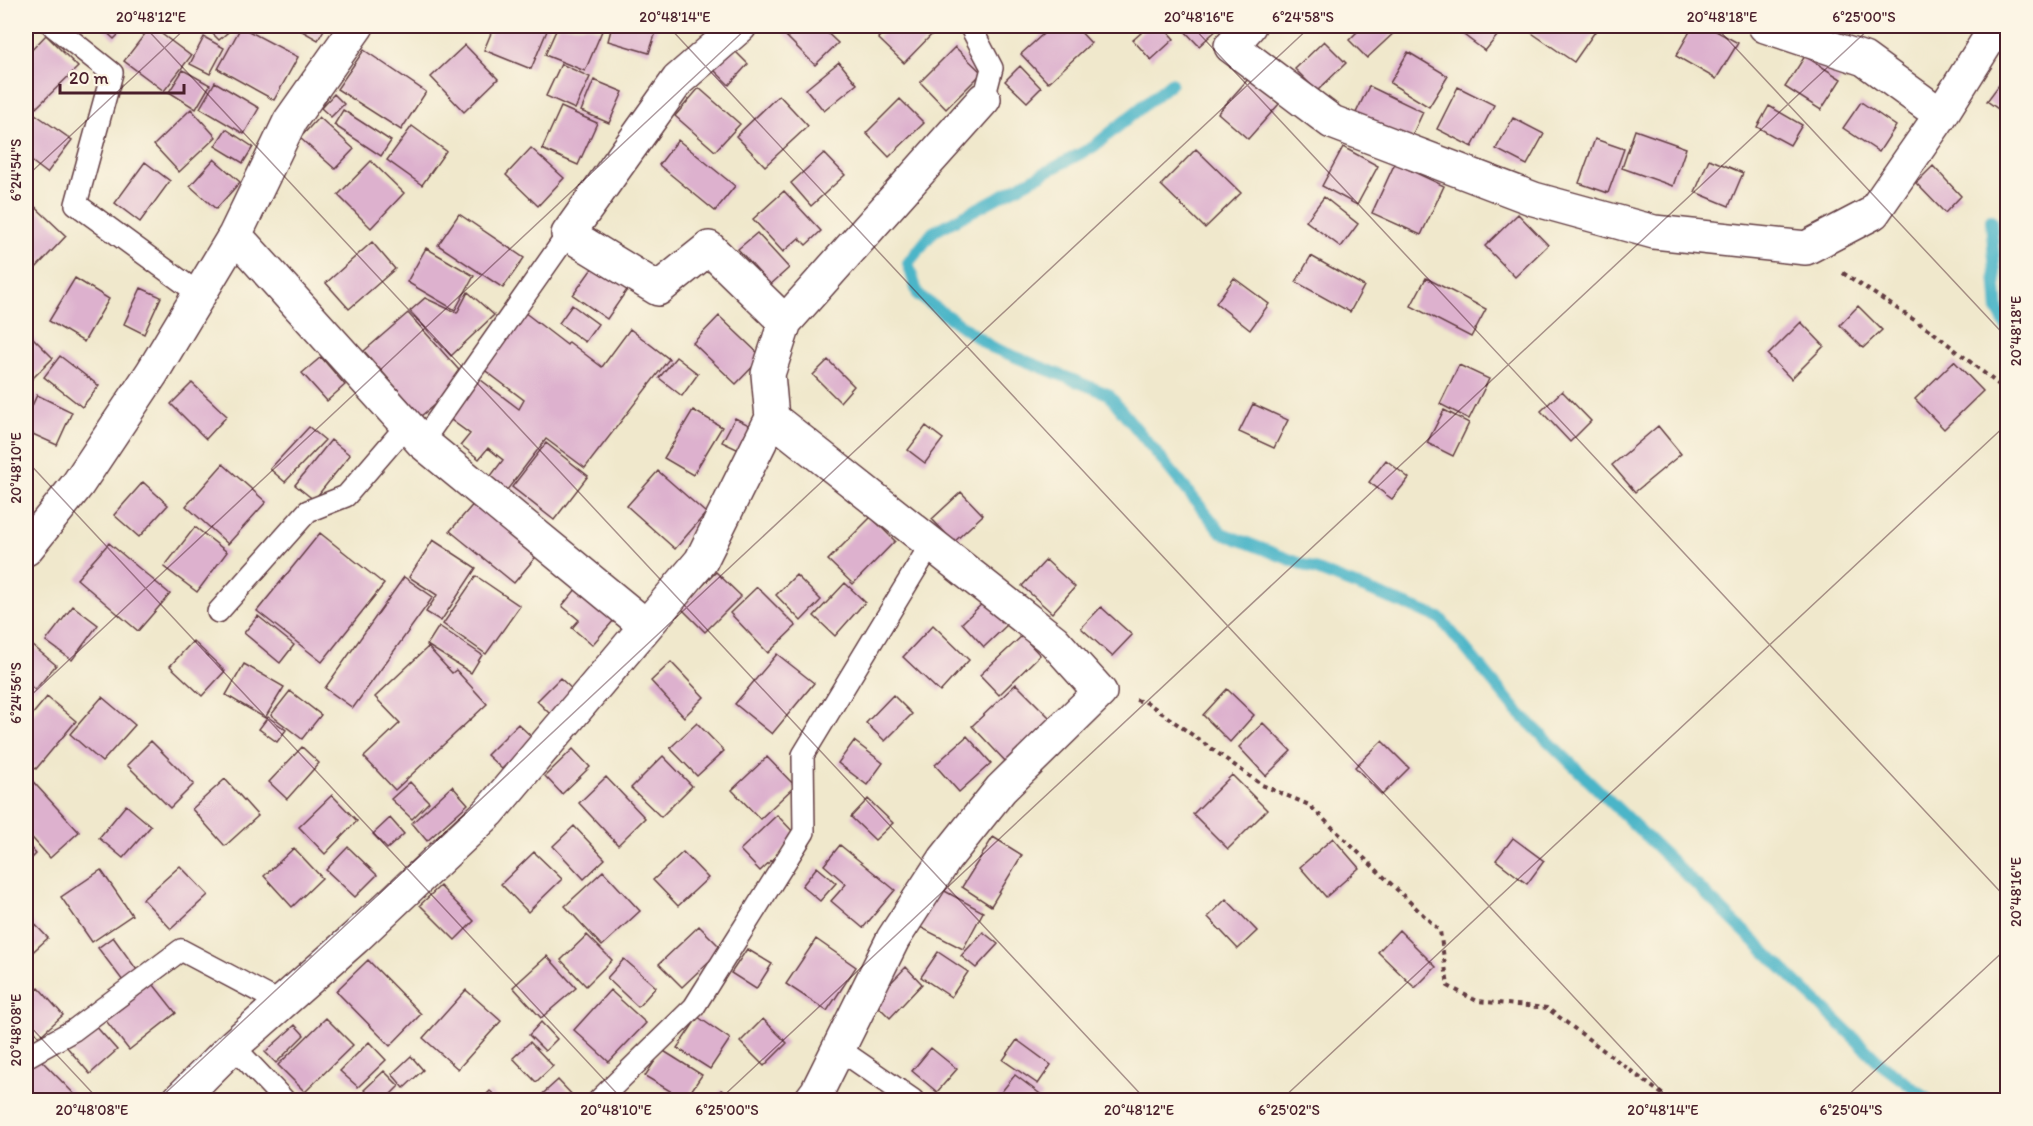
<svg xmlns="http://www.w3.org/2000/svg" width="2033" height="1126" font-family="Itim,sans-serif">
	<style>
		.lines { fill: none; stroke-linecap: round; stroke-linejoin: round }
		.stream { stroke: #4bb5c8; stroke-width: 12 }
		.building { fill: #ddb1ce }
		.service-casing { stroke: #633d43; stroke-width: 24 }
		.minor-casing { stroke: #633d43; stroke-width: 36 }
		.path { stroke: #633d43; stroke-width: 4; stroke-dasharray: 4.5 4.5; stroke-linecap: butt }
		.service { stroke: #fff; stroke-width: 21 }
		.minor { stroke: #fff; stroke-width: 33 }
		.ticks { fill: none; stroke: #4a1f2b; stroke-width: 1.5; stroke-opacity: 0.45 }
		.neatline { fill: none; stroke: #4a1f2b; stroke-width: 2 }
		.ticks-label { font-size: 15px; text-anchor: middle; fill: #4a1f2b }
	</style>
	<rect width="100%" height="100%" fill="#fcf5e5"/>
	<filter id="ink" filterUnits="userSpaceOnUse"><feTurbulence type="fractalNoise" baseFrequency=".0167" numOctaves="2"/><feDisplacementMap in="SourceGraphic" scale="12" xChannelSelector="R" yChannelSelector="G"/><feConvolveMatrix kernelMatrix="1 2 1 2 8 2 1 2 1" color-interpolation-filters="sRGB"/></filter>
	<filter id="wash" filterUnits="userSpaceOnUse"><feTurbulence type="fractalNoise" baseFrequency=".008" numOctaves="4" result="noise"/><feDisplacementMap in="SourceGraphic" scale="24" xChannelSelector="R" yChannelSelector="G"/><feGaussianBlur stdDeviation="1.35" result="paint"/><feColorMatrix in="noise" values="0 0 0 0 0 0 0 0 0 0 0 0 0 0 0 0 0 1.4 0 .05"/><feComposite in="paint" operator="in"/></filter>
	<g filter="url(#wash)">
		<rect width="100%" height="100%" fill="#f0e8cc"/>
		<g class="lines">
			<path class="stream" d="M1171 83 1093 147 933 232 908 263 918 295 991 347 1108 394 1222 533 1440 618 1518 712 1881 1064 1929 1100
				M1991 220 1998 311 2008 329"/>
		</g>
		<g id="blocks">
			<path class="building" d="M100 26H127L114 39Z
				M151 26 191 56 164 91 124 61Z
				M205 26H235L219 40Z
				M293 26H326L318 40Z
				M494 26H549L531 69 484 50Z
				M558 26H589L602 31 585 71 545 55Z
				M612 26H658L649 53 608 41Z
				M781 26H820L838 43 815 65 778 28Z
				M890 26H937L939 27 904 63 878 38Z
				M1052 26H1075L1091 43 1048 83 1021 54Z
				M1149 26H1162L1174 39 1151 60 1133 40Z
				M1180 26H1221L1199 46Z
				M1363 26H1393L1397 30 1367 58 1349 40Z
				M1452 26H1505L1485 51Z
				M1524 26H1599L1574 62 1523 27Z
				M1693 26H1707L1738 43 1716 79 1676 56Z
				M241 27 298 57 274 100 218 69Z
				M46 35 78 67 36 108 26 98V56Z
				M204 37 224 48 210 74 190 64Z
				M1324 41 1346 63 1317 91 1295 69Z
				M465 45 498 79 464 112 431 77Z
				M731 47 748 64 729 85 711 67Z
				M955 47 982 73 946 109 920 82Z
				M364 50 426 92 401 130 337 89Z
				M1408 52 1448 76 1429 107 1390 83Z
				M1805 56 1841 79 1821 110 1785 87Z
				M839 62 857 84 824 111 806 89Z
				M561 64 590 77 575 109 546 96Z
				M1020 66 1041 88 1027 102 1005 81Z
				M183 70 210 85 196 109 169 92Z
				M2008 73V116L1987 101Z
				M1249 78 1279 104 1248 139 1218 113Z
				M594 80 623 92 609 123 581 111Z
				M215 82 259 108 244 134 200 108Z
				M1369 86 1423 112 1409 142 1354 117Z
				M1458 87 1494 105 1472 147 1437 129Z
				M699 88 740 124 715 151 675 116Z
				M334 94 344 104 331 117 321 108Z
				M779 95 808 126 765 166 736 136Z
				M900 99 924 123 889 157 866 133Z
				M1861 102 1896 126 1879 152 1843 128Z
				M1769 106 1802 125 1790 145 1757 127Z
				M561 107 597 123 578 165 542 149Z
				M191 109 216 137 179 172 154 145Z
				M343 110 391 141 381 156 334 125Z
				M35 114 72 140 47 173 26 157V127Z
				M319 117 354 149 335 169 300 138Z
				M1513 118 1544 134 1527 165 1496 149Z
				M412 126 446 151 422 185 387 160Z
				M226 129 253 147 243 163 215 146Z
				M1635 130 1686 148 1673 186 1622 168Z
				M1595 139 1624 149 1608 193 1579 183Z
				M678 140 735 186 715 211 659 165Z
				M1343 147 1378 166 1357 205 1322 186Z
				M531 148 564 178 538 206 506 175Z
				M1196 149 1241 193 1205 228 1161 185Z
				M824 153 845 175 811 206 791 183Z
				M214 159 240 182 216 209 190 186Z
				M1709 159 1743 173 1729 206 1695 192Z
				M371 161 404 193 371 228 338 195Z
				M145 162 170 181 140 222 115 203Z
				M1395 163 1444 186 1421 235 1372 213Z
				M1933 166 1961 196 1945 213 1916 183Z
				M784 191 821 231 806 245 799 238 783 252 753 219Z
				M1324 197 1358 224 1341 247 1306 221Z
				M27 199 66 236 33 271 26 264Z
				M459 214 524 258 503 288 438 245Z
				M1518 214 1548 245 1515 277 1485 246Z
				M757 233 789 268 770 285 738 249Z
				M372 242 395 269 349 309 326 283Z
				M426 248 474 276 455 310 407 282Z
				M1311 256 1364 286 1350 312 1296 282Z
				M596 263 629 287 607 319 573 295Z
				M75 278 109 299 84 342 49 321Z
				M1234 278 1269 304 1250 330 1216 303Z
				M1426 278 1486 309 1471 337 1411 306Z
				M141 288 161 297 144 334 124 324Z
				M468 292 494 315 451 356 410 311 425 298 457 313Z
				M572 305 598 324 585 342 559 323Z
				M1858 306 1882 330 1863 348 1840 325Z
				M524 312 567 345 569 342 602 367 630 329 669 359 585 468 546 439 507 490 490 477 503 460 488 448 479 459 461 445 470 434 447 417 477 377 519 409 524 400 482 368Z
				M408 313 466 378 421 416 364 351Z
				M719 316 762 357 736 384 693 343Z
				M1801 322 1824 346 1791 379 1768 355Z
				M32 337 53 358 26 385V343Z
				M60 356 99 386 82 407 44 377Z
				M321 357 345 385 327 401 302 373Z
				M676 357 698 374 682 396 659 378Z
				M828 360 854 386 840 402 813 375Z
				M1954 361 1983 391 1944 429 1915 399Z
				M1459 365 1489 379 1469 419 1440 404Z
				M192 383 227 416 206 439 171 404Z
				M1562 391 1591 421 1570 442 1541 411Z
				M37 395 72 412 57 445 26 431V419Z
				M1253 404 1288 420 1274 448 1239 432Z
				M693 410 722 427 693 475 664 458Z
				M1444 410 1469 423 1453 456 1427 443Z
				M735 418 753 427 741 451 722 442Z
				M926 426 943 439 925 463 908 450Z
				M1658 426 1681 454 1635 492 1612 465Z
				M309 427 325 440 285 482 270 469Z
				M331 440 350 455 314 500 295 485Z
				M546 443 588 476 554 520 512 487Z
				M1386 460 1409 478 1392 499 1369 482Z
				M223 464 266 502 228 544 186 506Z
				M658 471 706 513 675 549 627 506Z
				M143 482 168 505 139 537 114 515Z
				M961 492 983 515 954 542 932 519Z
				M476 501 539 553 514 583 450 531Z
				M871 517 895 541 853 584 828 560Z
				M195 527 227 552 197 592 164 567Z
				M320 533 384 584 322 662 257 611Z
				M433 540 476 568 441 621 426 612 437 595 409 577Z
				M109 543 170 594 138 631 77 579Z
				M1046 560 1075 587 1052 613 1022 586Z
				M716 572 741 596 705 632 681 608Z
				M796 575 821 600 801 621 776 595Z
				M476 576 520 606 486 654 443 624Z
				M404 577 433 597 353 708 325 688Z
				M845 583 865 602 835 636 814 616Z
				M757 587 796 626 768 653 730 613Z
				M577 588 614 620 592 645 572 628 579 620 562 606Z
				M986 600 1008 624 984 647 962 623Z
				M73 606 98 625 72 660 46 641Z
				M1101 607 1132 635 1112 656 1081 628Z
				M258 616 294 645 280 663 244 633Z
				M933 625 969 660 940 692 903 657Z
				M439 626 482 655 471 673 427 645Z
				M1022 636 1040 655 999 695 980 675Z
				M26 640 56 665 35 690 26 682Z
				M193 641 225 671 202 696 170 666Z
				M428 647 452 673 456 670 487 704 395 790 364 757 400 723 375 697Z
				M777 654 814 683 772 734 735 704Z
				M671 662 704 697 684 717 651 681Z
				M244 664 284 687 265 718 226 695Z
				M560 678 574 691 551 715 537 701Z
				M1016 684 1053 721 1008 764 972 726Z
				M1227 689 1254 715 1230 742 1203 715Z
				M290 691 321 715 302 739 271 715Z
				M893 695 912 714 885 741 866 723Z
				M47 697 76 721 36 769 26 761V722Z
				M102 697 135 725 102 762 70 734Z
				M268 717 286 730 277 742 259 729Z
				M697 723 724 751 697 776 670 748Z
				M1263 723 1291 751 1266 776 1239 747Z
				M518 724 533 738 502 769 487 755Z
				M967 736 991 763 959 792 935 765Z
				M151 741 194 784 170 808 127 765Z
				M854 741 883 763 867 785 838 763Z
				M1382 741 1409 768 1382 795 1355 767Z
				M302 747 319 763 287 799 269 782Z
				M573 749 590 767 562 794 545 776Z
				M663 756 692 786 661 817 631 788Z
				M767 757 795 786 760 819 732 790Z
				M26 774 79 832 50 858 26 831Z
				M1232 775 1267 810 1228 849 1193 814Z
				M606 777 645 818 618 845 579 803Z
				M225 779 258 816 225 846 192 809Z
				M410 782 429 802 412 819 391 799Z
				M452 786 468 804 427 841 412 823Z
				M332 795 357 821 325 854 299 827Z
				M868 799 893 823 875 840 851 817Z
				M126 805 151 826 123 858 99 838Z
				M777 815 797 836 760 871 740 850Z
				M390 818 404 834 387 849 373 834Z
				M574 826 605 859 584 879 553 846Z
				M993 837 1022 855 991 906 962 887Z
				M1333 838 1359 868 1326 897 1300 867Z
				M1513 838 1544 861 1527 884 1496 860Z
				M26 843 36 854 26 864Z
				M840 845 895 890 863 928 831 901 846 884 824 865Z
				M348 847 377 875 355 897 326 870Z
				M294 848 322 878 292 907 264 876Z
				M534 852 562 879 528 912 501 884Z
				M683 852 708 878 678 906 653 880Z
				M180 866 208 895 171 929 143 899Z
				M817 867 836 883 820 901 802 886Z
				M101 870 132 915 92 942 61 897Z
				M603 871 640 911 602 946 565 906Z
				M932 884 983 912 963 949 912 923Z
				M440 886 474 921 455 940 420 905Z
				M1226 899 1257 931 1238 949 1208 917Z
				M29 918 48 938 26 958V921Z
				M699 926 722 949 682 987 659 964Z
				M1399 930 1436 967 1415 988 1378 952Z
				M983 932 998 944 976 968 961 956Z
				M587 935 612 960 586 986 561 960Z
				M113 937 137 970 123 981 98 948Z
				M816 939 856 967 827 1011 786 984Z
				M747 949 772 964 756 989 731 973Z
				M938 952 968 972 951 997 921 977Z
				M547 956 576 988 541 1018 513 987Z
				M624 959 656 987 638 1007 607 978Z
				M368 960 421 1014 390 1046 336 991Z
				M906 967 922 984 890 1018 873 1001Z
				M150 980 176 1013 129 1050 103 1017Z
				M39 988 63 1015 39 1037 26 1021V999Z
				M466 990 501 1021 458 1069 423 1038Z
				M610 990 646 1023 609 1062 574 1030Z
				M698 1017 730 1039 710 1069 677 1048Z
				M326 1018 353 1045 305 1092 278 1065Z
				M763 1019 787 1043 764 1066 740 1042Z
				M541 1022 557 1039 545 1051 529 1035Z
				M93 1023 117 1050 90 1074 66 1046Z
				M295 1025 304 1035 276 1063 265 1052Z
				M1017 1040 1051 1065 1038 1084 1003 1060Z
				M369 1042 386 1060 358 1087 340 1071Z
				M530 1042 553 1066 536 1082 513 1058Z
				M931 1048 957 1069 937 1092 912 1071Z
				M662 1050 702 1075 685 1100 645 1076Z
				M37 1056 79 1099 78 1100H26V1067Z
				M411 1056 423 1070 404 1088 392 1074Z
				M384 1071 399 1086 385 1100H374L364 1090Z
				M1015 1075 1043 1096 1039 1100H995Z
				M558 1080 577 1100H536Z
				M721 1090 740 1100H715Z
				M490 1091 500 1100H481Z"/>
		</g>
	</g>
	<g filter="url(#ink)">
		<use href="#blocks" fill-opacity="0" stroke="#633d43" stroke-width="1.5"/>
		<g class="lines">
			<defs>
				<path id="service" d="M53 26 112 73 76 204 199 294
					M970 26 992 68 984 99
					M422 442 568 234
					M218 612 308 511 346 496 407 425
					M233 1046 284 1100
					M839 1049 913 1100
					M26 1057 74 1030 181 950 281 1003
					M599 1100 694 1007 804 832 803 755 931 544"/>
				<path id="minor" d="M740 26 678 80 568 234 658 289 709 248 785 322
					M1249 26 1231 46 1332 122 1534 199 1654 232 1806 248 1873 213 1941 115 1997 26
					M1765 26 1864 59 1941 115
					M235 235 422 442 646 626
					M772 418 1054 641 1100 692 1001 789 945 859 893 939 817 1092 811 1100
					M26 549 78 484 152 373 235 235 290 121 357 26
					M179 1100 233 1046 355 938 489 812 701 561 772 418 768 374 785 322 984 99"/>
			</defs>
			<use href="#service" class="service-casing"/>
			<use href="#minor" class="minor-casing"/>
			<path class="path" d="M1843 273 1934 333 2008 392
				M1136 700 1148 703 1262 785 1309 805 1440 931 1448 986 1477 1001 1547 1008 1670 1100"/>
			<use href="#service" class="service"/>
			<use href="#minor" class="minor"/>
		</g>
	</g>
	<path class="ticks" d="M144 26 1146 1100M668 26 1670 1100M1192 26 2008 900M1715 26 2008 339M26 177 188 26M26 460 623 1100M26 700 749 26M26 1022 99 1100M158 1100 1311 26M719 1100 1872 26M1281 1100 2008 423M1843 1100 2008 947"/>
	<rect width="2033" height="1126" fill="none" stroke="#fcf5e5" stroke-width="66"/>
	<path d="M60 84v9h124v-9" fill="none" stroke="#4a1f2b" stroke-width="3"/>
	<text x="69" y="84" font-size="18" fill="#4a1f2b" stroke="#fcf5e5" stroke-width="4.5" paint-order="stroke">20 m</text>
	<rect x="33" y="33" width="1967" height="1060" class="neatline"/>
	<g class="ticks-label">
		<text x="151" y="22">20°48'12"E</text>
		<text x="675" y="22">20°48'14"E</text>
		<text x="1199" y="22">20°48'16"E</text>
		<text x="1303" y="22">6°24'58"S</text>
		<text x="1722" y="22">20°48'18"E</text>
		<text x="1864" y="22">6°25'00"S</text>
		<text transform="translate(16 170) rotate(-90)" y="5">6°24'54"S</text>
		<text transform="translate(2016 331) rotate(-90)" y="5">20°48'18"E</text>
		<text transform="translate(16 468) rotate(-90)" y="5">20°48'10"E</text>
		<text transform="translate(16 693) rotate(-90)" y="5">6°24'56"S</text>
		<text transform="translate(2016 892) rotate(-90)" y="5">20°48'16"E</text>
		<text transform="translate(16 1030) rotate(-90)" y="5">20°48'08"E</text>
		<text x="92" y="1115">20°48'08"E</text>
		<text x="616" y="1115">20°48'10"E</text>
		<text x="727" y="1115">6°25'00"S</text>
		<text x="1139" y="1115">20°48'12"E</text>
		<text x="1289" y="1115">6°25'02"S</text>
		<text x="1663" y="1115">20°48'14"E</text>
		<text x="1851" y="1115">6°25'04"S</text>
	</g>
</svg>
